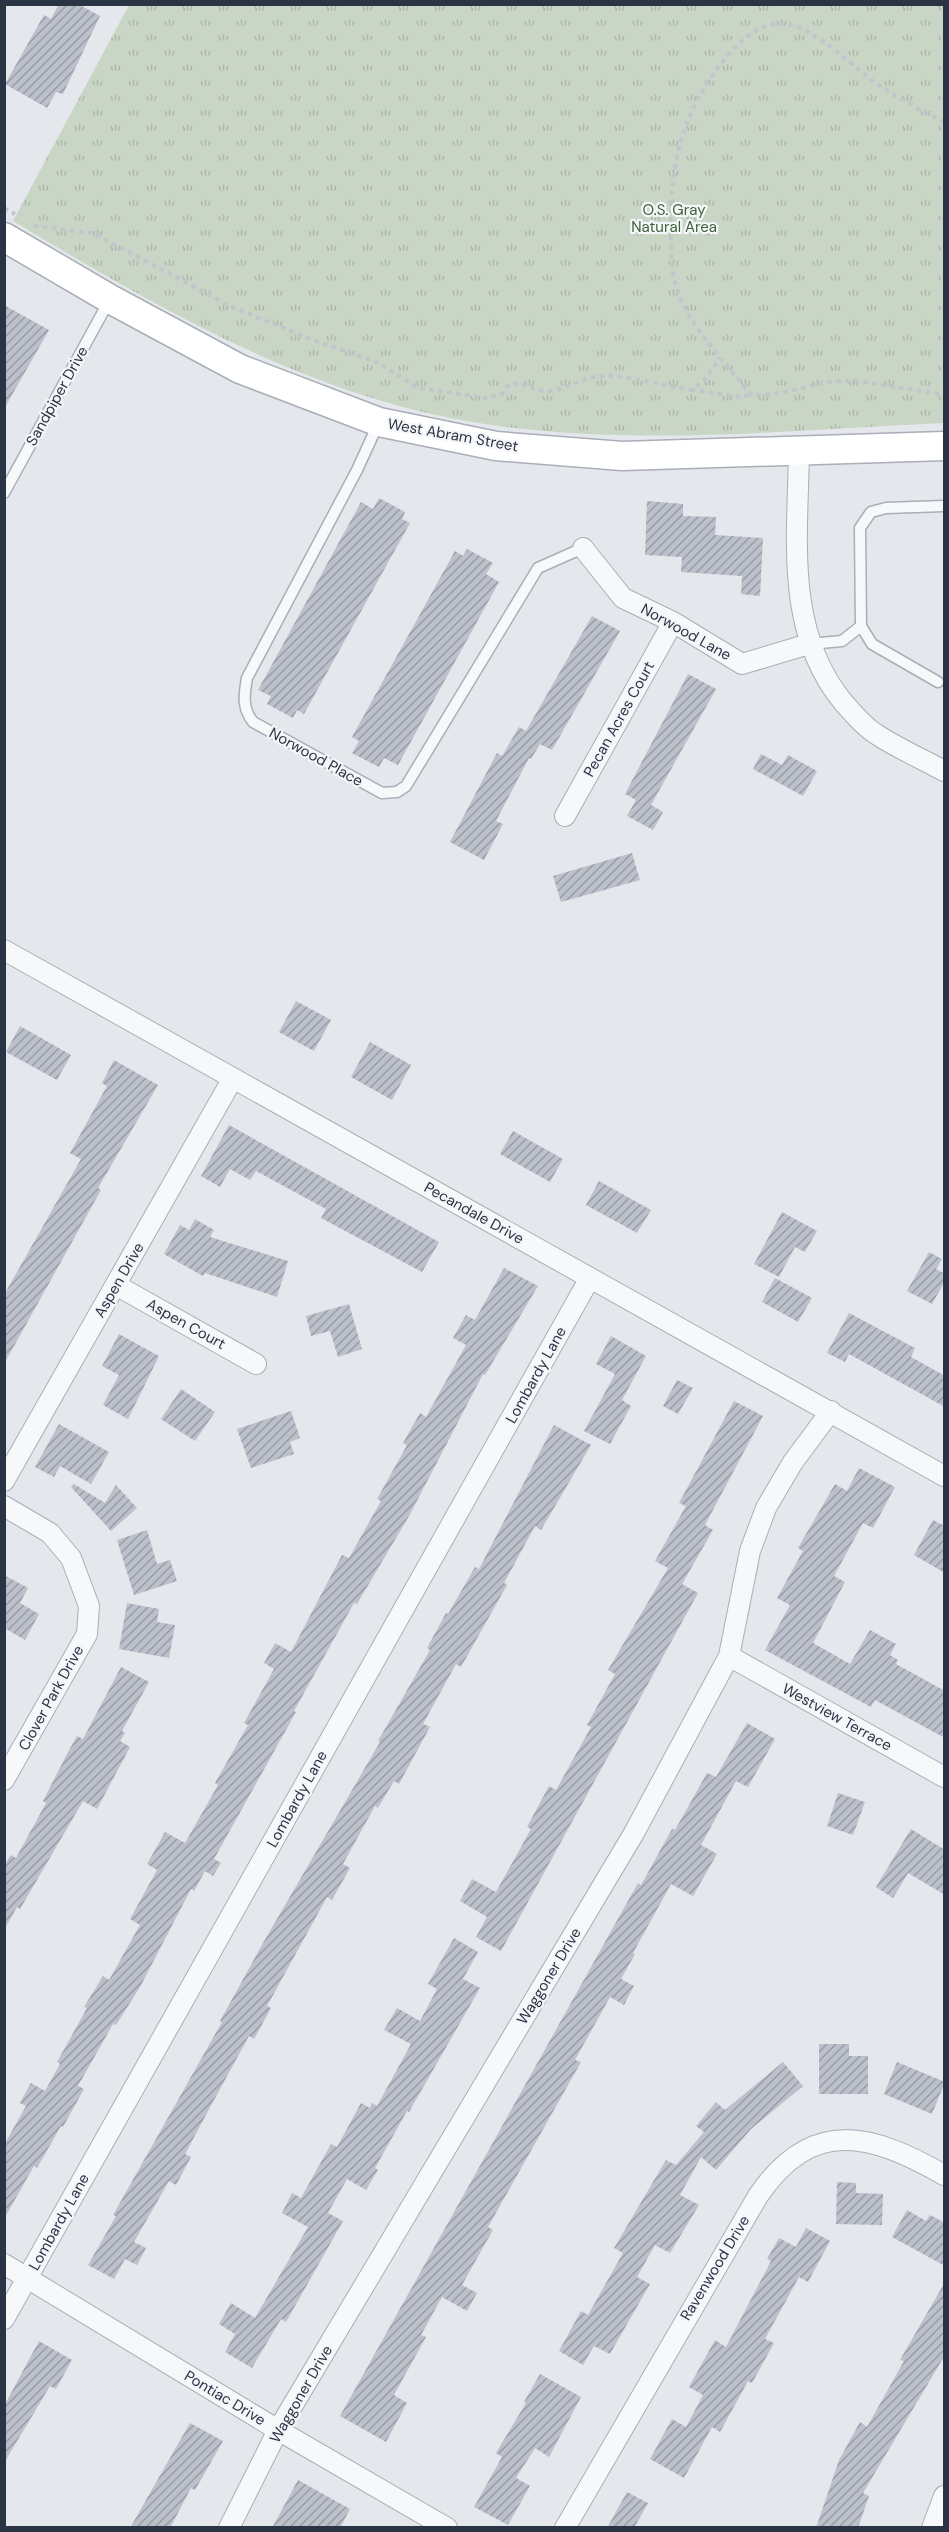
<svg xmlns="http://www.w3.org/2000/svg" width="949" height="2532" font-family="'DM Sans',sans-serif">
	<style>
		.grass { fill: url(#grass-tufts) }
		.building { fill: url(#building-hatch) }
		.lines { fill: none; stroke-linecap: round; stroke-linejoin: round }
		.service-casing { stroke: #a9aeb7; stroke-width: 13 }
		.minor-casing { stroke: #a9aeb7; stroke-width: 22 }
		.secondary-casing { stroke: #a9aeb7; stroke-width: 31 }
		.path { stroke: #c2c5cb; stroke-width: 4; stroke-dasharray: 4.5 4.5; stroke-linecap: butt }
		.service { stroke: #f7f8fa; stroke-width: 10 }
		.minor { stroke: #f7f8fa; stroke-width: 20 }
		.secondary { stroke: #fff; stroke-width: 28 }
		.labels { text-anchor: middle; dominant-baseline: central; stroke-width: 4.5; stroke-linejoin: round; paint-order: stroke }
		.park-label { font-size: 15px; fill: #3f6138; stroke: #f4f6f9 }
		.street-label { font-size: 15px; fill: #2b3445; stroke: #f4f6f9 }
	</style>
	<defs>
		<pattern id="grass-tufts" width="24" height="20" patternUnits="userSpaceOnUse" patternTransform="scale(1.5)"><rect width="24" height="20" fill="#c9d6c5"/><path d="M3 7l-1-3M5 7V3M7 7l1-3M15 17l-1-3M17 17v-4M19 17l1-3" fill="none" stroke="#adb8ab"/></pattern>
		<pattern id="building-hatch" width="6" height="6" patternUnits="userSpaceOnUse" patternTransform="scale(1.5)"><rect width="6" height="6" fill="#bbc0ca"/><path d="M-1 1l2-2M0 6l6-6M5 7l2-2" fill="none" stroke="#989da6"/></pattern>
	</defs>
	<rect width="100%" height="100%" fill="#e4e7ec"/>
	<path class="grass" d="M129 5H944V423C781 430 612 450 450 418 291 386 150 303 13 221Z"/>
	<path class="building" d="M59 4H78L100 16 63 94 56 92 47 108 5 84 44 15 51 19Z
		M4 305 49 330 4 409Z
		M379 498 405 512 402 519 410 523 304 714 297 710 293 718 267 704 271 696 258 690 361 502 373 509Z
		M647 501 683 504V516L716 517 715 535 763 538 760 596 741 594 742 576 681 572 682 557 645 555Z
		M467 549 493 563 486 574 499 582 398 765 384 758 379 767 352 753 359 741 352 737 455 551 463 556Z
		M592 616 620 631 552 750 540 744 531 759 529 758 496 821 503 824 484 860 450 842 497 753 502 756 519 727 526 731Z
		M688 674 716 689 651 805 663 812 653 830 627 816 636 800 625 794Z
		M761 754 782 765 788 755 817 771 803 796 753 769Z
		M632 853 640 880 561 902 553 876Z
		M296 1001 331 1020 314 1051 279 1032Z
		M20 1026 71 1055 57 1080 6 1052Z
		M370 1042 411 1065 392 1100 351 1077Z
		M114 1060 158 1085 98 1188 101 1190 4 1364V1295L81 1159 70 1153 107 1086 102 1083Z
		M229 1125 439 1242 422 1272 321 1218 326 1209 256 1171 250 1180 230 1169 220 1187 201 1176Z
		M513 1131 563 1159 550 1182 500 1154Z
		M599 1181 651 1210 637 1233 586 1205Z
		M782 1212 817 1231 805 1252 795 1247 779 1277 754 1264Z
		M195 1219 214 1230 210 1237 288 1261 277 1297 205 1273 203 1276 164 1254 180 1225 189 1230Z
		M929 1252 942 1259 936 1269 945 1274V1281L932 1304 907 1291Z
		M504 1268 538 1286 485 1375 483 1374 409 1516 357 1604 354 1603 294 1711 296 1712 214 1859 221 1863 213 1876 205 1871 194 1891 191 1889 140 1987 116 2025 113 2024 78 2086 84 2089 63 2127 61 2126 37 2168 34 2166 4 2219V2145L26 2106 20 2103 31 2083 45 2091 60 2064 57 2062 87 2008 84 2007 103 1976 109 1980 140 1925 130 1919 157 1870 147 1864 165 1832 185 1843 218 1785 215 1783 248 1725 244 1723 274 1669 264 1663 275 1643 291 1652 342 1555 349 1558 381 1501 377 1499 407 1445 403 1443 420 1413 426 1417 466 1345 453 1338 466 1315 475 1320Z
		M775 1278 812 1298 798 1322 762 1302Z
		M349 1304 362 1349 338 1357 330 1331 311 1336 306 1316Z
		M849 1313 915 1348 911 1357 945 1376V1407L849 1354 845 1362 827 1353Z
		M119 1334 159 1356 128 1419 103 1405 119 1375 102 1366Z
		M611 1336 646 1356 622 1400 631 1406 610 1444 584 1431 615 1374 596 1364Z
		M677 1380 693 1388 678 1414 663 1406Z
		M181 1389 215 1412 195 1441 161 1419Z
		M734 1401 763 1416 705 1525 713 1530 682 1584 698 1593 501 1951 476 1937 487 1917 460 1901 472 1879 496 1892 531 1829 527 1827 549 1786 556 1790 591 1727 587 1725 615 1674 608 1670 668 1568 655 1561 686 1506 679 1503Z
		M291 1411 300 1438 290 1442 294 1454 251 1468 237 1429Z
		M59 1424 109 1452 91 1484 60 1466 54 1477 35 1467Z
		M554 1425 591 1445 541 1530 535 1526 504 1583 507 1585 461 1667 456 1664 423 1724 430 1727 399 1784 394 1781 378 1808 375 1806 343 1864 350 1868 332 1900 327 1897 267 2006 271 2008 254 2039 249 2036 214 2100 185 2154 191 2157 176 2185 169 2181 134 2242 146 2248 137 2265 125 2259 114 2279 88 2265 116 2216 113 2215 222 2022 220 2021 263 1943 380 1742 378 1741 430 1650 427 1648 446 1613 448 1614 475 1567 479 1569Z
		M859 1468 895 1487 873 1528 863 1523 834 1576 845 1582 813 1643 850 1664 870 1630 896 1644 890 1655 898 1660 896 1664 945 1691V1738L875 1700 871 1707 765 1650 790 1605 777 1598 803 1551 798 1548 835 1484 847 1491Z
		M74 1484 105 1503 116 1485 137 1508 111 1531 71 1487Z
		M933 1520 945 1526V1573L914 1555Z
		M147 1530 157 1564 170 1560 177 1581 134 1595 117 1540Z
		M4 1575 28 1588 20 1603 39 1614 25 1640 6 1629 4 1631Z
		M127 1603 159 1609 157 1622 175 1625 169 1658 119 1649Z
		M121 1667 149 1682 122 1731 125 1733 120 1741 130 1747 97 1809 83 1801 20 1909 17 1907 4 1930V1865L11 1855 16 1858 46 1803 43 1801 67 1754 77 1736 83 1739Z
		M747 1723 775 1739 748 1787 736 1781 701 1845 717 1854 693 1896 671 1884 633 1953 635 1954 621 1979 634 1986 624 2005 610 1997 575 2060 581 2062 488 2227 493 2230 462 2285 477 2293 467 2311 442 2297 421 2335 426 2337 394 2395 407 2403 386 2442 340 2416 638 1883 641 1885 672 1829 675 1830 707 1773 716 1777Z
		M838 1793 865 1802 853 1835 827 1826Z
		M911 1829 945 1850V1895L908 1873 893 1898 876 1887Z
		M454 1938 478 1952 463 1979 480 1988 409 2112 407 2111 375 2168 378 2170 366 2190 347 2179 328 2213 343 2221 286 2322 281 2319 252 2368 225 2352 235 2334 219 2324 231 2303 255 2318 308 2227 282 2213 292 2193 301 2198 331 2144 337 2147 361 2103 370 2108 372 2103 377 2106 411 2044 384 2030 397 2008 420 2021 437 1989 428 1984Z
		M819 2044H849V2056H868V2094H819Z
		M783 2062 803 2086 751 2129 716 2170 701 2157 680 2195 699 2205 670 2253 655 2245 637 2277 650 2284 610 2354 594 2346 583 2365 559 2351 581 2311 588 2315 623 2253 614 2248 666 2160 676 2165 704 2132 696 2126 716 2102 725 2110Z
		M897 2062 945 2082 932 2114 884 2094Z
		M837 2182 856 2183V2193L883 2194 882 2225 836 2224Z
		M907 2210 926 2221 930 2215 945 2223V2266L892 2237Z
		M806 2228 830 2241 808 2282 799 2277 765 2339 774 2343 752 2383 748 2381 720 2432 712 2427 684 2478 650 2459 672 2419 686 2427 703 2395 689 2387 715 2340 726 2347 771 2261 767 2259 779 2238 796 2247Z
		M945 2282V2355L863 2493 869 2496 858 2528H816L839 2460 860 2422 867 2427 904 2361 900 2360Z
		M39 2341 72 2360 56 2389 50 2386 4 2463V2406Z
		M540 2374 581 2397 549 2457 535 2448 516 2478 530 2486 508 2525 474 2507 502 2457 496 2453 526 2403 524 2402Z
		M190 2423 223 2441 195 2490 191 2488 170 2528H130Z
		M298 2480 350 2509 340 2528H272Z
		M627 2492 648 2503 634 2528H607Z"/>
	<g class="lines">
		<defs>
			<path id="service" d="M379 422 357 470 247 678C244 695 242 708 253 722L382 793 397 792 406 786 538 568 583 548
				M4 493 109 301
				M861 626 872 644 938 682
				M809 644 842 641 861 626 860 528 871 512 886 508 944 506"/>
			<path id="minor" d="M799 450C798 536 784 630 843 702 853 713 863 726 876 734 897 748 922 759 944 771
				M583 548 623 598 673 622 742 664 809 644
				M565 816 673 622
				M4 950 944 1476
				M116 1285 256 1364
				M4 1481 233 1078
				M4 1506 50 1533 71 1558 89 1606 87 1634 4 1780
				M729 1656 944 1777
				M4 2264 278 2430 447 2528
				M4 2319 590 1278
				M229 2528 278 2430 634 1833 729 1656 750 1551 766 1508 793 1462 831 1411
				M565 2528 758 2196C812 2116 872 2134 944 2175
				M932 2528 944 2496"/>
			<path id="secondary" d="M4 237 110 299 240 369 379 422 496 446 622 456 944 446"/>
		</defs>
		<use href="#service" class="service-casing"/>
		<use href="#minor" class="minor-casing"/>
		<use href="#secondary" class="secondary-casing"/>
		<path class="path" d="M944 122C922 111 898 98 877 84 852 66 818 30 787 24 765 20 742 38 729 54 683 107 669 165 671 234 671 254 671 273 678 292 689 325 729 368 752 395 785 396 815 381 848 381 880 382 912 391 944 394
			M4 208 15 214
			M34 226 93 233 232 307 313 340 379 363 418 388 486 398 502 394 509 384C524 382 531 390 545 391 562 392 577 380 594 377 620 372 664 386 691 390L703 382 720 358
			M691 390 741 397 751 395"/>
		<use href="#service" class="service"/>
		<use href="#minor" class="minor"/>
		<use href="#secondary" class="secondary"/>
	</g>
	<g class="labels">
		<g class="park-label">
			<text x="674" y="210">O.S. Gray<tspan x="674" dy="17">Natural Area</tspan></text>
		</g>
		<g class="street-label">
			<text transform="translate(57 396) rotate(-61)">Sandpiper Drive</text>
			<text transform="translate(453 435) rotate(10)">West Abram Street</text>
			<text transform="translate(686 632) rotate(29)">Norwood Lane</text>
			<text transform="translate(619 719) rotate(-61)">Pecan Acres Court</text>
			<text transform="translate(316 757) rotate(29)">Norwood Place</text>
			<text transform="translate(474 1213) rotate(29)">Pecandale Drive</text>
			<text transform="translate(119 1280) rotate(-60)">Aspen Drive</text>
			<text transform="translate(186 1324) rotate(29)">Aspen Court</text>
			<text transform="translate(536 1375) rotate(-61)">Lombardy Lane</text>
			<text transform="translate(51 1698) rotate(-61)">Clover Park Drive</text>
			<text transform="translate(837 1717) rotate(29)">Westview Terrace</text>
			<text transform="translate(297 1799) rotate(-61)">Lombardy Lane</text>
			<text transform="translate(549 1976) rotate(-59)">Waggoner Drive</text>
			<text transform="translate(59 2222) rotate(-61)">Lombardy Lane</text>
			<text transform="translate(715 2268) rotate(-59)">Ravenwood Drive</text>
			<text transform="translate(301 2394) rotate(-60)">Waggoner Drive</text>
			<text transform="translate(225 2398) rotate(31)">Pontiac Drive</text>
		</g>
	</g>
	<rect width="949" height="2532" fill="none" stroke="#2b3445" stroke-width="12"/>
</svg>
